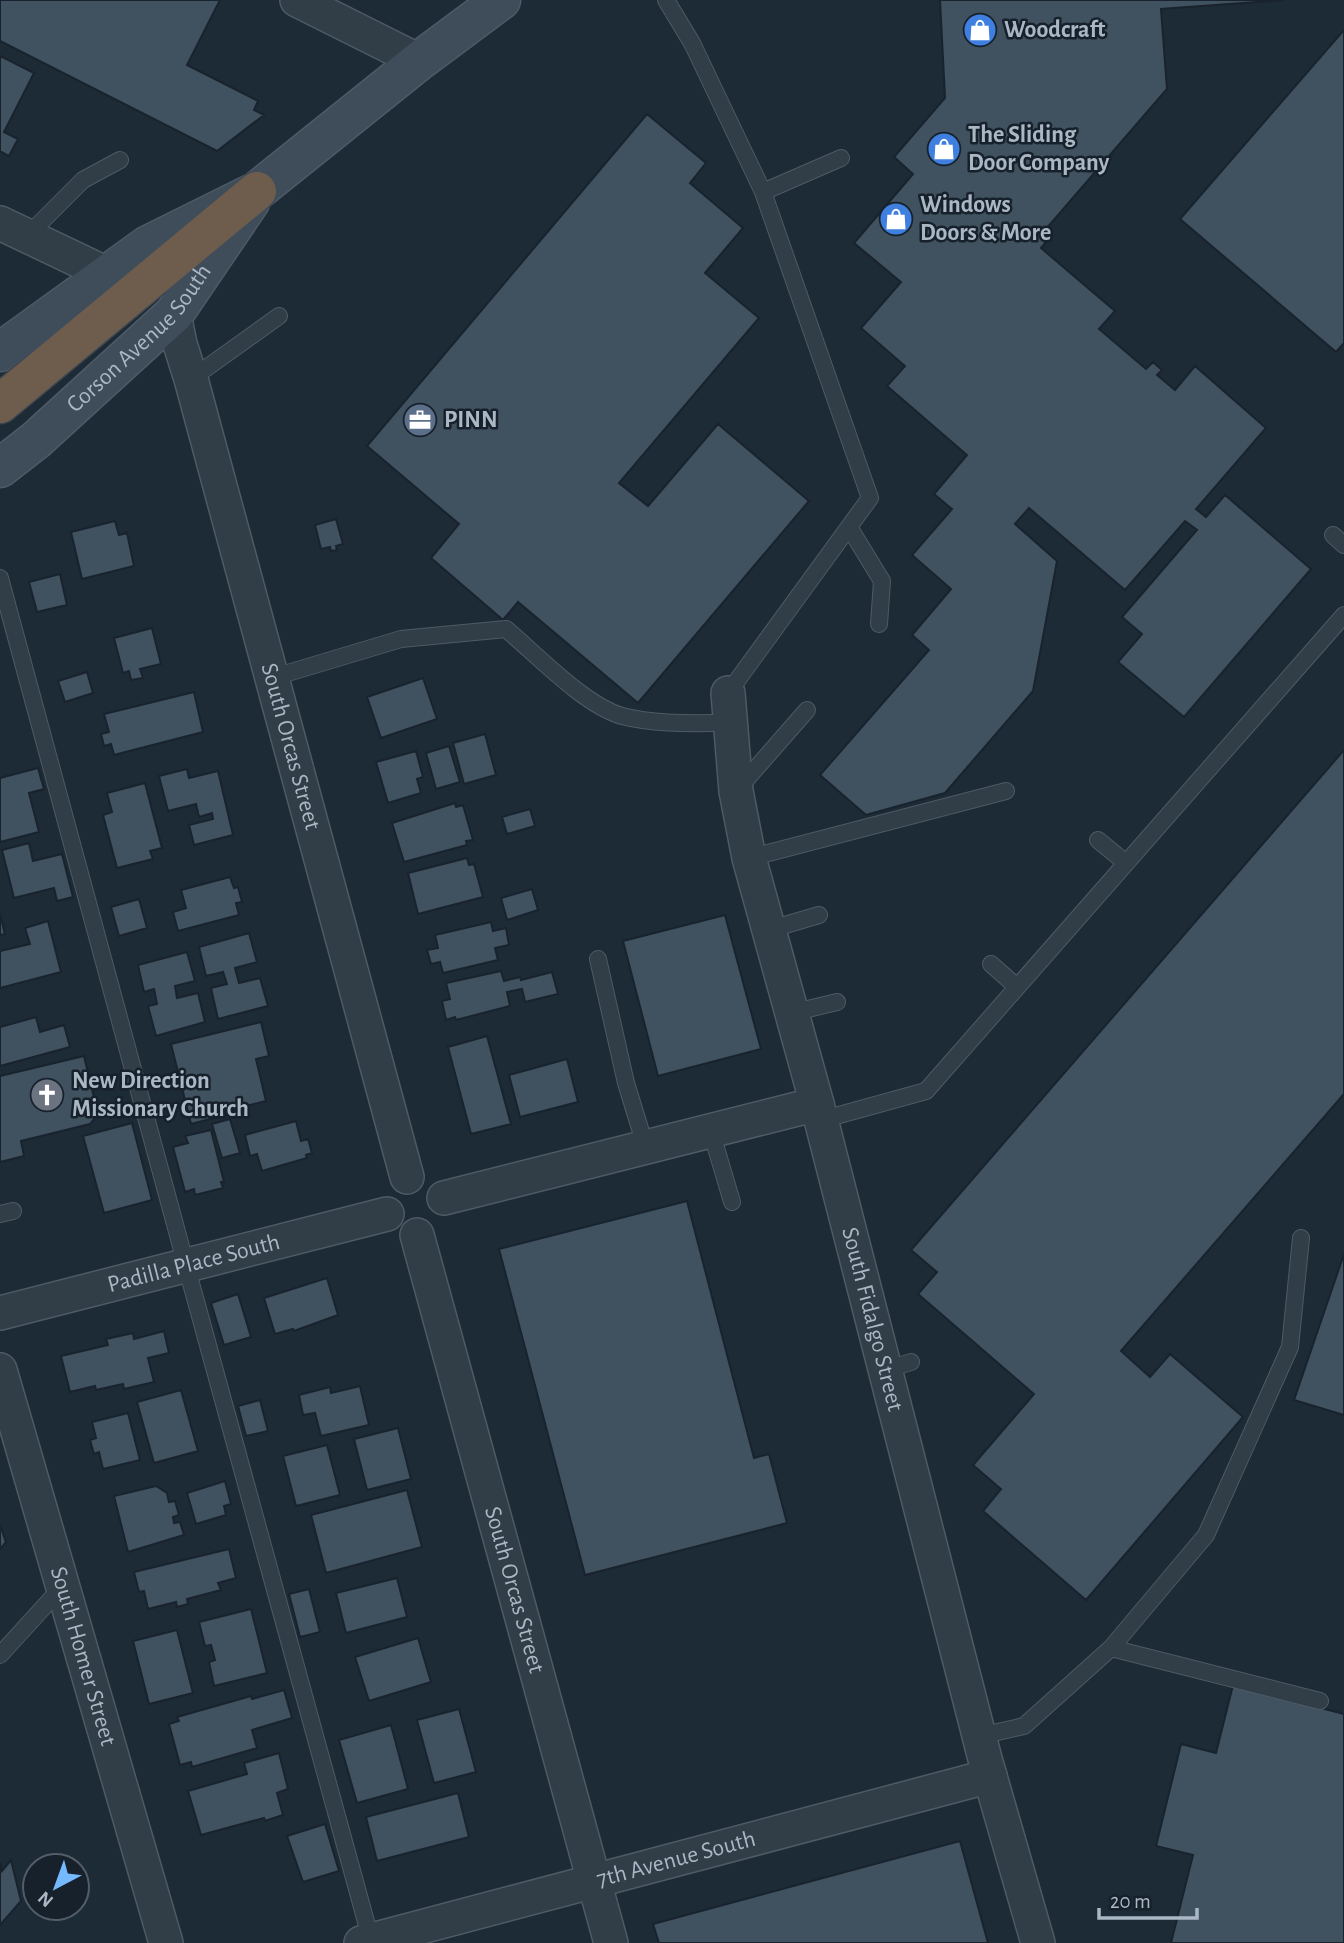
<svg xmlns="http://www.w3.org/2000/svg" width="1344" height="1943" font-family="'Alegreya Sans',sans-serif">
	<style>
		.building { fill: #40515f; stroke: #19232d; stroke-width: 2 }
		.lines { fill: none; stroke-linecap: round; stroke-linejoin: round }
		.service-casing { stroke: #4e5a65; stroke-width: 18 }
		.minor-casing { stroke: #4e5a65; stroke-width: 36 }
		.secondary-casing { stroke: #4e5a65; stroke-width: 41 }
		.motorway-casing { stroke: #3c4751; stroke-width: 41 }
		.service { stroke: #313d47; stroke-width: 16 }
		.minor { stroke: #313d47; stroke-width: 33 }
		.secondary { stroke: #3f4c5a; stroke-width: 38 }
		.motorway { stroke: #6e5d4d; stroke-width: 38 }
		.labels { text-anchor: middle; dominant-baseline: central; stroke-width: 5; stroke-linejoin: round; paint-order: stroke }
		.poi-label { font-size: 24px; font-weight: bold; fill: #aab7c5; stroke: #17212b; text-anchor: start }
		.street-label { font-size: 24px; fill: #aab7c5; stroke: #17212b }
	</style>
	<rect width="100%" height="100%" fill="#1d2b36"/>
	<path class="building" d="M0 0H220L187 65 258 101 254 110 264 115 217 151 0 41Z
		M940 0H1284L1161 9 1167 89 1046 229 1052 235 1041 248 1115 311 1099 329 1146 369 1153 362 1162 370 1157 375 1175 390 1195 366 1266 428 1196 509 1206 517 1225 495 1311 569 1184 717 1118 662 1142 634 1122 617 1197 530 1185 521 1125 590 1029 508 1015 524 1057 561 1033 691 945 793 866 815 820 775 929 650 912 635 951 589 912 555 952 509 934 494 967 455 887 386 905 366 861 328 901 282 854 243 913 174 894 157 945 98Z
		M1344 30V343L1336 352 1180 219Z
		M0 56 34 73 4 132 18 139 9 156 0 151Z
		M647 114 706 163 690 183 743 228 705 273 759 318 619 483 648 506 718 424 809 501 638 703 518 602 503 620 431 558 459 524 367 446Z
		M336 519 343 544 336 546 337 550 331 551 330 547 321 549 315 525Z
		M115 521 119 535 127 533 134 566 82 579 71 532Z
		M60 574 67 605 37 612 29 582Z
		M152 628 161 664 140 669 143 678 131 680 129 671 123 673 114 638Z
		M87 672 93 693 65 702 58 681Z
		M423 678 437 719 381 738 367 697Z
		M194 692 203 732 114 755 111 744 104 746 101 734 109 732 104 714Z
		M485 734 496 775 464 784 453 743Z
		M449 746 460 782 436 789 426 753Z
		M1344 750V1094L1121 1351 1150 1377 1170 1354 1243 1417 1086 1600 983 1511 1001 1489 973 1465 1034 1394 918 1294 937 1272 911 1250Z
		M416 751 423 777 417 779 421 793 388 803 376 762Z
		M38 768 44 789 29 793 39 832 0 842V778Z
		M187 769 189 778 218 771 233 835 194 845 189 825 213 819 212 813 199 817 196 804 168 811 159 776Z
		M145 783 162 848 150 851 153 859 117 868 103 815 112 812 107 793Z
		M455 803 456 807 463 805 473 840 466 841 467 845 404 862 392 823Z
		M530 809 535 826 507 834 502 817Z
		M29 843 33 861 62 854 73 897 57 901 54 888 14 898 2 850Z
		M467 858 469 865 474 864 483 897 418 914 408 873Z
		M230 877 234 888 238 887 242 902 236 903 239 915 178 931 173 912 186 908 181 890Z
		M532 889 538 910 507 920 501 898Z
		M139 899 147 928 119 936 111 907Z
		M0 914 5 934 0 935Z
		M725 915 761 1049 658 1076 623 941Z
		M48 921 61 972 0 988V951L30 944 25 928Z
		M491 922 493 931 506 928 509 945 495 948 498 960 443 973 440 962 431 964 427 950 438 948 435 935Z
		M249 933 257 962 235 968 239 983 260 978 268 1006 218 1019 211 988 227 984 223 972 206 976 199 947Z
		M187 952 195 981 175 986 177 998 198 993 205 1022 156 1036 148 1006 157 1004 154 989 144 992 138 965Z
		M501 971 504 981 520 977 521 980 552 972 558 994 525 1002 522 989 507 992 510 1006 456 1020 455 1017 446 1020 442 1001 450 999 446 983Z
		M36 1017 40 1032 64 1025 70 1047 0 1066V1027Z
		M261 1022 269 1056 256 1059 266 1101 225 1111 226 1115 191 1124 171 1044Z
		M487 1036 511 1124 471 1134 448 1047Z
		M84 1056 98 1114 90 1124 21 1141 24 1156 0 1162V1076Z
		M567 1059 578 1102 520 1117 509 1075Z
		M230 1119 240 1153 222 1158 212 1124Z
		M296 1121 301 1141 308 1139 312 1153 306 1155 307 1158 262 1171 257 1154 250 1156 245 1135Z
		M132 1123 152 1200 104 1213 83 1136Z
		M211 1130 224 1182H221L223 1188 195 1195 194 1189 185 1192 173 1147 188 1143 185 1136Z
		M687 1201 754 1458 769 1454 787 1523 585 1575 499 1249Z
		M1344 1254V1415L1294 1400Z
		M327 1278 338 1315 294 1331 293 1329 275 1334 264 1298Z
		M238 1294 251 1337 224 1345 211 1303Z
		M164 1331 169 1353 148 1358 154 1382 124 1389 123 1384 96 1390 95 1386 70 1392 61 1356 108 1345 106 1339 133 1333 134 1339Z
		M360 1386 369 1425 321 1436 315 1413 303 1415 299 1395 330 1387 331 1393Z
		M181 1390 198 1451 154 1463 137 1402Z
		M260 1400 268 1431 246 1436 238 1406Z
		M128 1413 140 1460 103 1469 99 1452 94 1454 90 1440 96 1438 92 1422Z
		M398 1428 411 1479 367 1490 354 1439Z
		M327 1445 340 1495 296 1506 283 1456Z
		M225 1481 231 1504 224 1506 226 1515 196 1524 187 1493Z
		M156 1486 167 1493 169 1502 175 1501 179 1515 173 1517 174 1523 180 1522 184 1535 128 1552 114 1496Z
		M407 1490 422 1547 326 1573 311 1515Z
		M0 1525 6 1542 0 1549Z
		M229 1549 236 1578 218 1583 221 1590 187 1599 188 1604 177 1607 176 1602 148 1609 144 1591 139 1592 134 1572Z
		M397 1578 407 1617 346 1633 336 1593Z
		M309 1589 320 1632 300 1637 289 1594Z
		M251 1609 267 1673 214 1686 209 1662 215 1660 211 1645 205 1646 199 1622Z
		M177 1630 193 1693 149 1704 133 1641Z
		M418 1638 431 1682 369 1701 355 1657Z
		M1233 1685 1344 1714V1943H1171L1193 1855 1156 1846 1181 1744 1216 1753Z
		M284 1690 292 1718 252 1730 257 1748 192 1767 191 1762 180 1765 169 1724 179 1721 177 1717 251 1696 252 1699Z
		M459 1709 476 1772 434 1783 417 1720Z
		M391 1725 408 1789 357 1803 339 1740Z
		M279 1753 288 1789 277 1793 283 1815 265 1821 264 1818 201 1835 188 1791 247 1774 244 1763Z
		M458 1793 469 1837 377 1861 366 1817Z
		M325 1824 339 1871 303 1882 287 1836Z
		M960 1841 988 1943H659L653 1924Z
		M11 1860 21 1901 0 1925V1863L2 1871Z"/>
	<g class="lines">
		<defs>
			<path id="service" d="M666 0 692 43 763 192 870 498 728 693
				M763 192 841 158
				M27 236 83 180 120 160
				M191 379 279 316
				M849 527 882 581 879 624
				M1333 535 1344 545
				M0 578 186 1265 371 1940
				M271 678 401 639 506 629C537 655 584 705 622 716 657 725 695 723 730 723
				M737 790 807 710
				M1098 840 1126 863
				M749 858 1006 791
				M768 930 819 915
				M598 959 626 1083 646 1148
				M991 964 1017 987
				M791 1013 837 1002
				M821 1120 926 1091 1344 615
				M711 1131 732 1202
				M0 1214 13 1211
				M885 1370 911 1362
				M1111 1648 1206 1535 1290 1347 1301 1238
				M0 1655 62 1587
				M980 1736 1024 1726 1111 1648 1320 1701"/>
			<g id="minor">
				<path d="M297 0 419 61"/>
				<path d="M0 223 107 274"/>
				<path id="s1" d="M174 314 180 344 191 379 407 1177"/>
				<path id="s2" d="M728 693 736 791 749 858 817 1104 985 1759 1038 1943"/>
				<path d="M444 1198 817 1104"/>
				<path id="s3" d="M417 1235 611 1943"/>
				<path id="s4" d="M0 1313 387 1214"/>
				<path id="s5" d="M0 1370 166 1943"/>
				<path id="s6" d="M361 1943 990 1776"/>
			</g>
			<g id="secondary">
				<path d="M0 352 148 245 257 191 419 61 501 0"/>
				<path id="s7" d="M0 468 36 440 174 314 250 202"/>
			</g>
			<path id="motorway" d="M0 404 257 191"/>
		</defs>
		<use href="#service" class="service-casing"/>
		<use href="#minor" class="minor-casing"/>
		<use href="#secondary" class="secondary-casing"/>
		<use href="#motorway" class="motorway-casing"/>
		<use href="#service" class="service"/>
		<use href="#minor" class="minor"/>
		<use href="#secondary" class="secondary"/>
		<use href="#motorway" class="motorway"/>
	</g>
	<defs>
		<symbol id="shop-disc" viewBox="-11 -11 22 22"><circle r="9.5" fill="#3f7fe0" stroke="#17212b"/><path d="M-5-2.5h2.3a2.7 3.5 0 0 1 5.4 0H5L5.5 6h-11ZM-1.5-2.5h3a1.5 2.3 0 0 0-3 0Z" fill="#fff"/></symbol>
		<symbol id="office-disc" viewBox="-11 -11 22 22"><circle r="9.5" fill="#5c6f8a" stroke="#17212b"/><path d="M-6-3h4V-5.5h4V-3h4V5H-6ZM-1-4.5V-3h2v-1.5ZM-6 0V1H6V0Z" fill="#fff"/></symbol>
		<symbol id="church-disc" viewBox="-11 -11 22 22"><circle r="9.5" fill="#6b7280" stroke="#17212b"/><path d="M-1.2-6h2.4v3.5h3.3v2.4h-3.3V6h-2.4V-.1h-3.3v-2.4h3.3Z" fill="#fff"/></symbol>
	</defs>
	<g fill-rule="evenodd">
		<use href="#shop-disc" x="961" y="11" width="38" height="38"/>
		<use href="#shop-disc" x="925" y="130" width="38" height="38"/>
		<use href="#shop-disc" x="877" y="200" width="38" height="38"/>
		<use href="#office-disc" x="401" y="401" width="38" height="38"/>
		<use href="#church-disc" x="28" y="1076" width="38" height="38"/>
	</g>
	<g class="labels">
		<g class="poi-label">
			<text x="1004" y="30">Woodcraft</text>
			<text x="968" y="135">The Sliding<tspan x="968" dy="28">Door Company</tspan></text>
			<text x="920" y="205">Windows<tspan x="920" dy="28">Doors &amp; More</tspan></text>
			<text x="444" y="420">PINN</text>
			<text x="72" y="1081">New Direction<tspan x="72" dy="28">Missionary Church</tspan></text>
		</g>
		<g class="street-label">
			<text stroke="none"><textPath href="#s7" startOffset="191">Corson Avenue South</textPath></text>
			<text stroke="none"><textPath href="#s1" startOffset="448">South Orcas Street</textPath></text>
			<text stroke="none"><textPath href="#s4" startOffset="200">Padilla Place South</textPath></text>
			<text stroke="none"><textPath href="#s2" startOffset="644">South Fidalgo Street</textPath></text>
			<text stroke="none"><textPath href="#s3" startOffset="368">South Orcas Street</textPath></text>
			<text stroke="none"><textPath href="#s5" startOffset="298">South Homer Street</textPath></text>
			<text stroke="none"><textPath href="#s6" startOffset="326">7th Avenue South</textPath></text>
		</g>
	</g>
	<g transform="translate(56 1887) rotate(221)"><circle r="33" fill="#17212b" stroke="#525d69" stroke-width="2"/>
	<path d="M0-5L12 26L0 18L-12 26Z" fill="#75baff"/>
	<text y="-10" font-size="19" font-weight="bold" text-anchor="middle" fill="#aab7c5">N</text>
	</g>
	<path d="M1099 1908v10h98v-10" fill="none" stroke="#aab7c5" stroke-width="3.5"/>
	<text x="1110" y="1908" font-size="21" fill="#aab7c5" stroke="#17212b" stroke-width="5" paint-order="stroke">20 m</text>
</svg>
